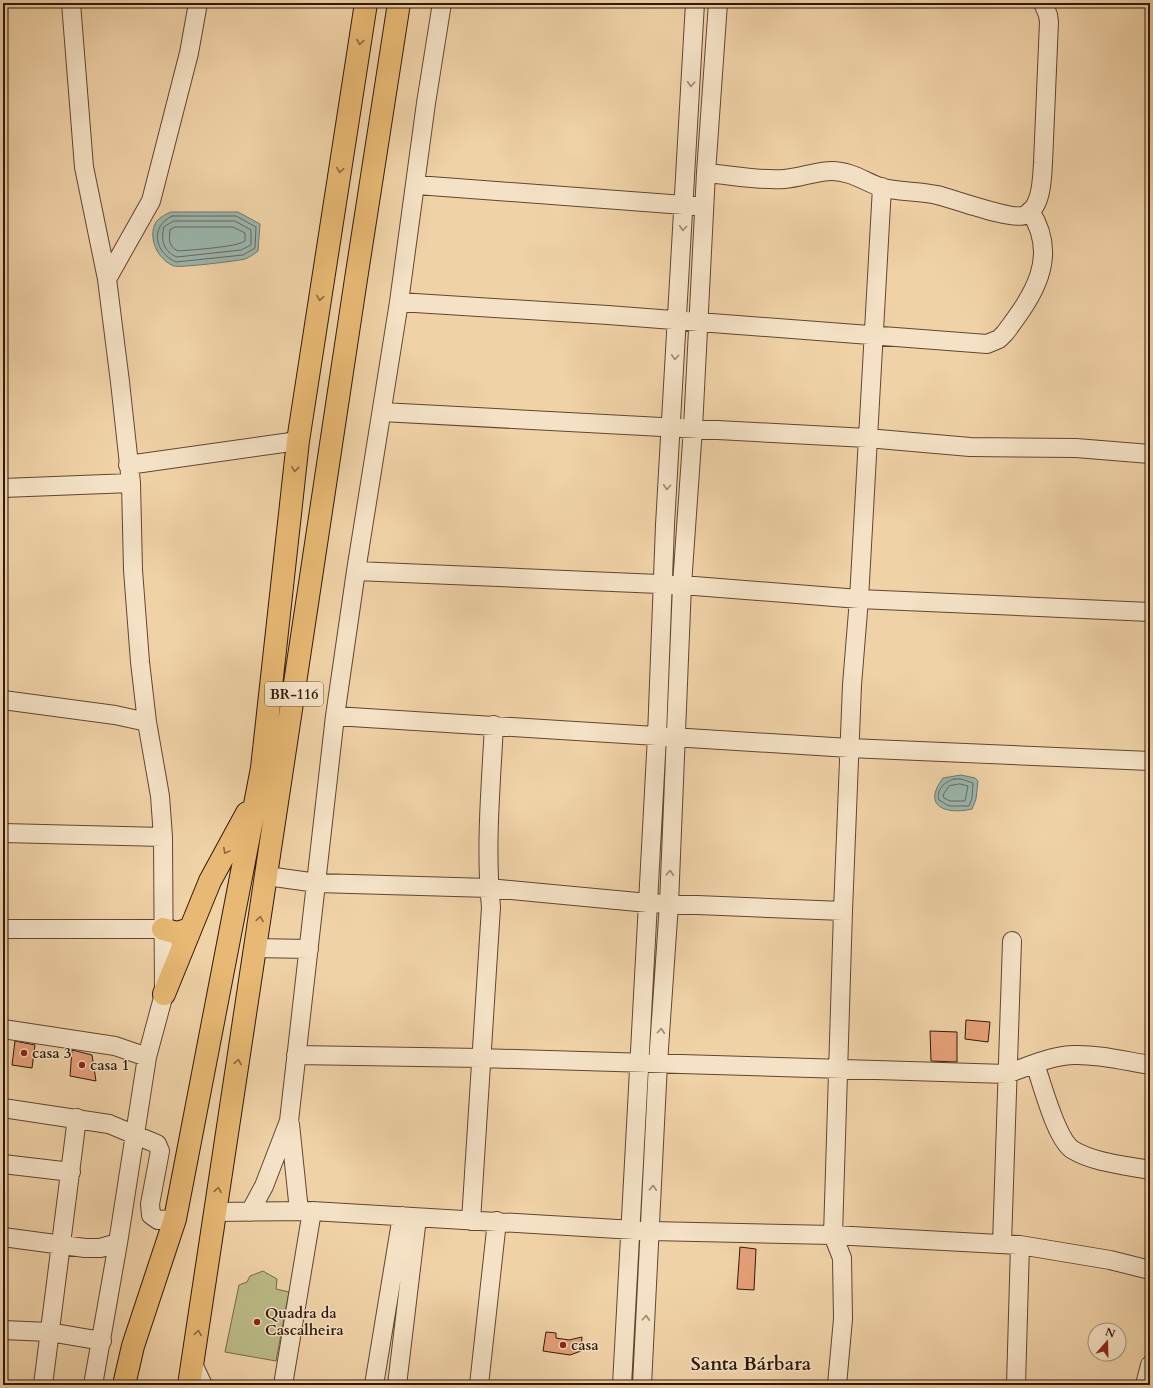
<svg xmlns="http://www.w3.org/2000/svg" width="1153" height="1388" font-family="Cardo,serif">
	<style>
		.green { fill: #bbbb87; stroke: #766a48 }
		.water { fill: #9bb6ad; stroke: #70776c }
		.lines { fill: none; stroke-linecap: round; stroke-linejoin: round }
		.shore { stroke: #66675c; stroke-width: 1 }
		.building { fill: #e7a179; stroke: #30180a }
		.minor-casing { stroke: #604631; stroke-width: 20 }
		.highway-casing { stroke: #30180a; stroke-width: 24 }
		.minor { stroke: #f5e2c6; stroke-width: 18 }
		.highway { stroke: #e8b974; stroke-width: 22 }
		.oneway { stroke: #8c683f }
		.oneway2 { stroke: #9c8771 }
		.poi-dot { fill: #8f2418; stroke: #f5e2c6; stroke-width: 1.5 }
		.labels { text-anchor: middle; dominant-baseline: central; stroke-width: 3; stroke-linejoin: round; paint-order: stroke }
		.shield { fill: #f5e2c6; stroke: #6b5542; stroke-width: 1 }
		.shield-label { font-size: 14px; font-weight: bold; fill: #30180a }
		.poi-label { font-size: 15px; font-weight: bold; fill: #30180a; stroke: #f5e2c6; text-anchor: start }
		.district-label { font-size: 19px; font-weight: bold; fill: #30180a; stroke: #f5e2c6 }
	</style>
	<rect width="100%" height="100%" fill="#f0d2a7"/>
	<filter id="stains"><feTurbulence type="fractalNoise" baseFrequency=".005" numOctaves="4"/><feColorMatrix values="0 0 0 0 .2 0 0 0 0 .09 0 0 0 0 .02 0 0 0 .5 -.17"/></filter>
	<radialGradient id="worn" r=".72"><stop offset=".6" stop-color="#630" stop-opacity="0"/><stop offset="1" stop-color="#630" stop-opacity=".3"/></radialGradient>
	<path class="green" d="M263 1271 277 1279 276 1289 289 1292 276 1361 225 1352 239 1285 247 1282 250 1276Z"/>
	<path class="water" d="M171 212H238L260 224 258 251C254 254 250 257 245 259 237 261 179 268 174 266 158 260 147 238 156 222 160 217 166 214 171 212Z
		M961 775 975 778 978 781 976 799 972 809C947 815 921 807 943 778Z"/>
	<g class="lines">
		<path class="shore" d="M172 216H236L256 227 255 248 243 255 176 262C155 253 149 227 172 216Z
			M174 221H235L251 230V245L241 250 177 257C164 252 160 240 164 227Z
			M175 227H233L245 233V241C238 247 190 250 178 251 168 246 169 240 170 230Z
			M954 779H961L973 783 972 798 969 806H949L939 800C936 790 944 782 954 779Z
			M960 784 968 786 965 801H950L944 798 943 795 949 786Z"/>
	</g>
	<path class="building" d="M966 1020 990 1022 988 1042 965 1039Z
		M930 1031 957 1032V1062L931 1061Z
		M15 1041 35 1045 32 1068 12 1065Z
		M72 1050 92 1055 96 1081 70 1076Z
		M740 1247 756 1249 754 1290 737 1289Z
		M546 1332 556 1333V1338L569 1340 582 1337 581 1351 570 1355 543 1351Z"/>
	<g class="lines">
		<defs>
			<path id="minor" d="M706 173C731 175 759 181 784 179 800 178 816 171 832 171 850 171 864 181 880 187 896 192 920 191 937 195 954 199 1013 221 1025 215 1042 208 1042 178 1043 163L1049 22 1048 15 1043 3
				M417 185 697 206
				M107 279 151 201 189 53 198 3
				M399 302 608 315 987 344 999 339 1005 333C1033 296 1060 257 1030 211
				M382 412 867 438 970 447 1076 448 1150 454
				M128 465 298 441
				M3 488 131 483
				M356 571 682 585 859 599 1150 612
				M3 700 115 715 147 722
				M335 716 849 748 1150 761
				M3 833 163 837
				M267 876 317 883 489 888 648 903 843 911
				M3 929H163
				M255 948 309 949
				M3 1029 115 1046 147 1057
				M296 1055 481 1058 1007 1074C1028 1066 1051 1056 1073 1055 1099 1054 1125 1061 1150 1065
				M1035 1064C1042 1083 1056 1140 1073 1150 1095 1163 1125 1165 1150 1170
				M3 1108 109 1124 157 1144 160 1151 150 1204 151 1215 158 1220 175 1219
				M290 1124 299 1211
				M3 1164 71 1172
				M215 1212 312 1211 651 1231 833 1235 1020 1245 1110 1260 1150 1270
				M250 1212 264 1186 289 1121 335 716 356 571 399 302 426 103 442 3
				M471 1221 491 907C485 847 491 785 494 725
				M3 1237 85 1248H100L118 1243 147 1057 164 994 163 837 160 796 147 722 140 662 133 570 131 483 120 382 107 279 84 167 71 3
				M1002 1244 1012 941
				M3 1330 49 1332 102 1341
				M193 1364 203 1385
				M43 1385 77 1118
				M93 1385 118 1243
				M283 1385 312 1211
				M374 1385 402 1216
				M397 1385 417 1218
				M479 1385 497 1221
				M622 1385 657 736 665 525 695 3
				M642 1385 658 1063 669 904 682 585 693 428 706 173 718 3
				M837 1385 843 1319 842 1258 833 1235 843 911 852 685 859 599 882 187
				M1016 1385 1020 1245
				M1145 1385 1150 1365"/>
			<path id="highway" d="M163 929 177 933 190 929
				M164 994 210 881 247 813
				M124 1385 133 1346 175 1219 262 768 298 441 366 3
				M189 1385 356 279 399 3"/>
		</defs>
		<use href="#minor" class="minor-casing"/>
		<use href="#highway" class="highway-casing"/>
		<use href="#minor" class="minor"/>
		<use href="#highway" class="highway"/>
	</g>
	<defs><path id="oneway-chevron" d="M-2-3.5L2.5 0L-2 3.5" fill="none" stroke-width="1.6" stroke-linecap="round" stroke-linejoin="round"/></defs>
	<g class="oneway">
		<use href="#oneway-chevron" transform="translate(360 42) rotate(99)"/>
		<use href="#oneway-chevron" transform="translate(340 170) rotate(99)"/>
		<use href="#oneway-chevron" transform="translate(320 298) rotate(99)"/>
		<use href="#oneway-chevron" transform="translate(295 469) rotate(96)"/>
		<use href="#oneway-chevron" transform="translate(226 851) rotate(118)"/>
		<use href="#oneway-chevron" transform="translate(260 919) rotate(-81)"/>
		<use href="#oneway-chevron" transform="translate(238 1062) rotate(-81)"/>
		<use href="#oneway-chevron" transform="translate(218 1190) rotate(-81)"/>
		<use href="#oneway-chevron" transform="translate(198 1333) rotate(-82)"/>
	</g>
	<g class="oneway2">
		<use href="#oneway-chevron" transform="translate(691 84) rotate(93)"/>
		<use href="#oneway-chevron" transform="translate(683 228) rotate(94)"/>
		<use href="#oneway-chevron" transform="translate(675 357) rotate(94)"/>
		<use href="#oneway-chevron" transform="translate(667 487) rotate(93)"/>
		<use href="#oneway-chevron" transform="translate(670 873) rotate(-87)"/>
		<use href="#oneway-chevron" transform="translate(661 1031) rotate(-86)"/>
		<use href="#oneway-chevron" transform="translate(653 1188) rotate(-87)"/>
		<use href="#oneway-chevron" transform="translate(646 1318) rotate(-87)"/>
	</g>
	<g class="poi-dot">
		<circle cx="24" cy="1053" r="4"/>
		<circle cx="82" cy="1065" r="4"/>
		<circle cx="257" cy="1322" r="4"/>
		<circle cx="563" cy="1345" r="4"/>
	</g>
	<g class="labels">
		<rect class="shield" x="265" y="682" width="58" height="24" rx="3"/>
		<g class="shield-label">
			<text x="294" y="694">BR-116</text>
		</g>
		<g class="poi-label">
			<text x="32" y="1053">casa 3</text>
			<text x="90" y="1065">casa 1</text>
			<text x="265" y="1313">Quadra da<tspan x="265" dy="17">Cascalheira</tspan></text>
			<text x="571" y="1345">casa</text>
		</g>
		<g class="district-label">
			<text x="751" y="1364">Santa Bárbara</text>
		</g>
	</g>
	<rect width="1153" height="1388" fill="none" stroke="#f0d2a7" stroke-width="16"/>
	<rect x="4" y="4" width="1145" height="1380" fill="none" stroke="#30180a" stroke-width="2"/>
	<rect x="8" y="8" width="1137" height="1372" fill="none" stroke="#30180a"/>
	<g transform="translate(1107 1342) rotate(20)"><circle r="19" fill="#f5e2c6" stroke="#a6917b"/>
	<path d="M0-3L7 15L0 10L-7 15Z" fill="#8f2418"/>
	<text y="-6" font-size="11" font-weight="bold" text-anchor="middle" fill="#30180a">N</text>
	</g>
	<rect width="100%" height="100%" filter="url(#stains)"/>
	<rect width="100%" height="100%" fill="url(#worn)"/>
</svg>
